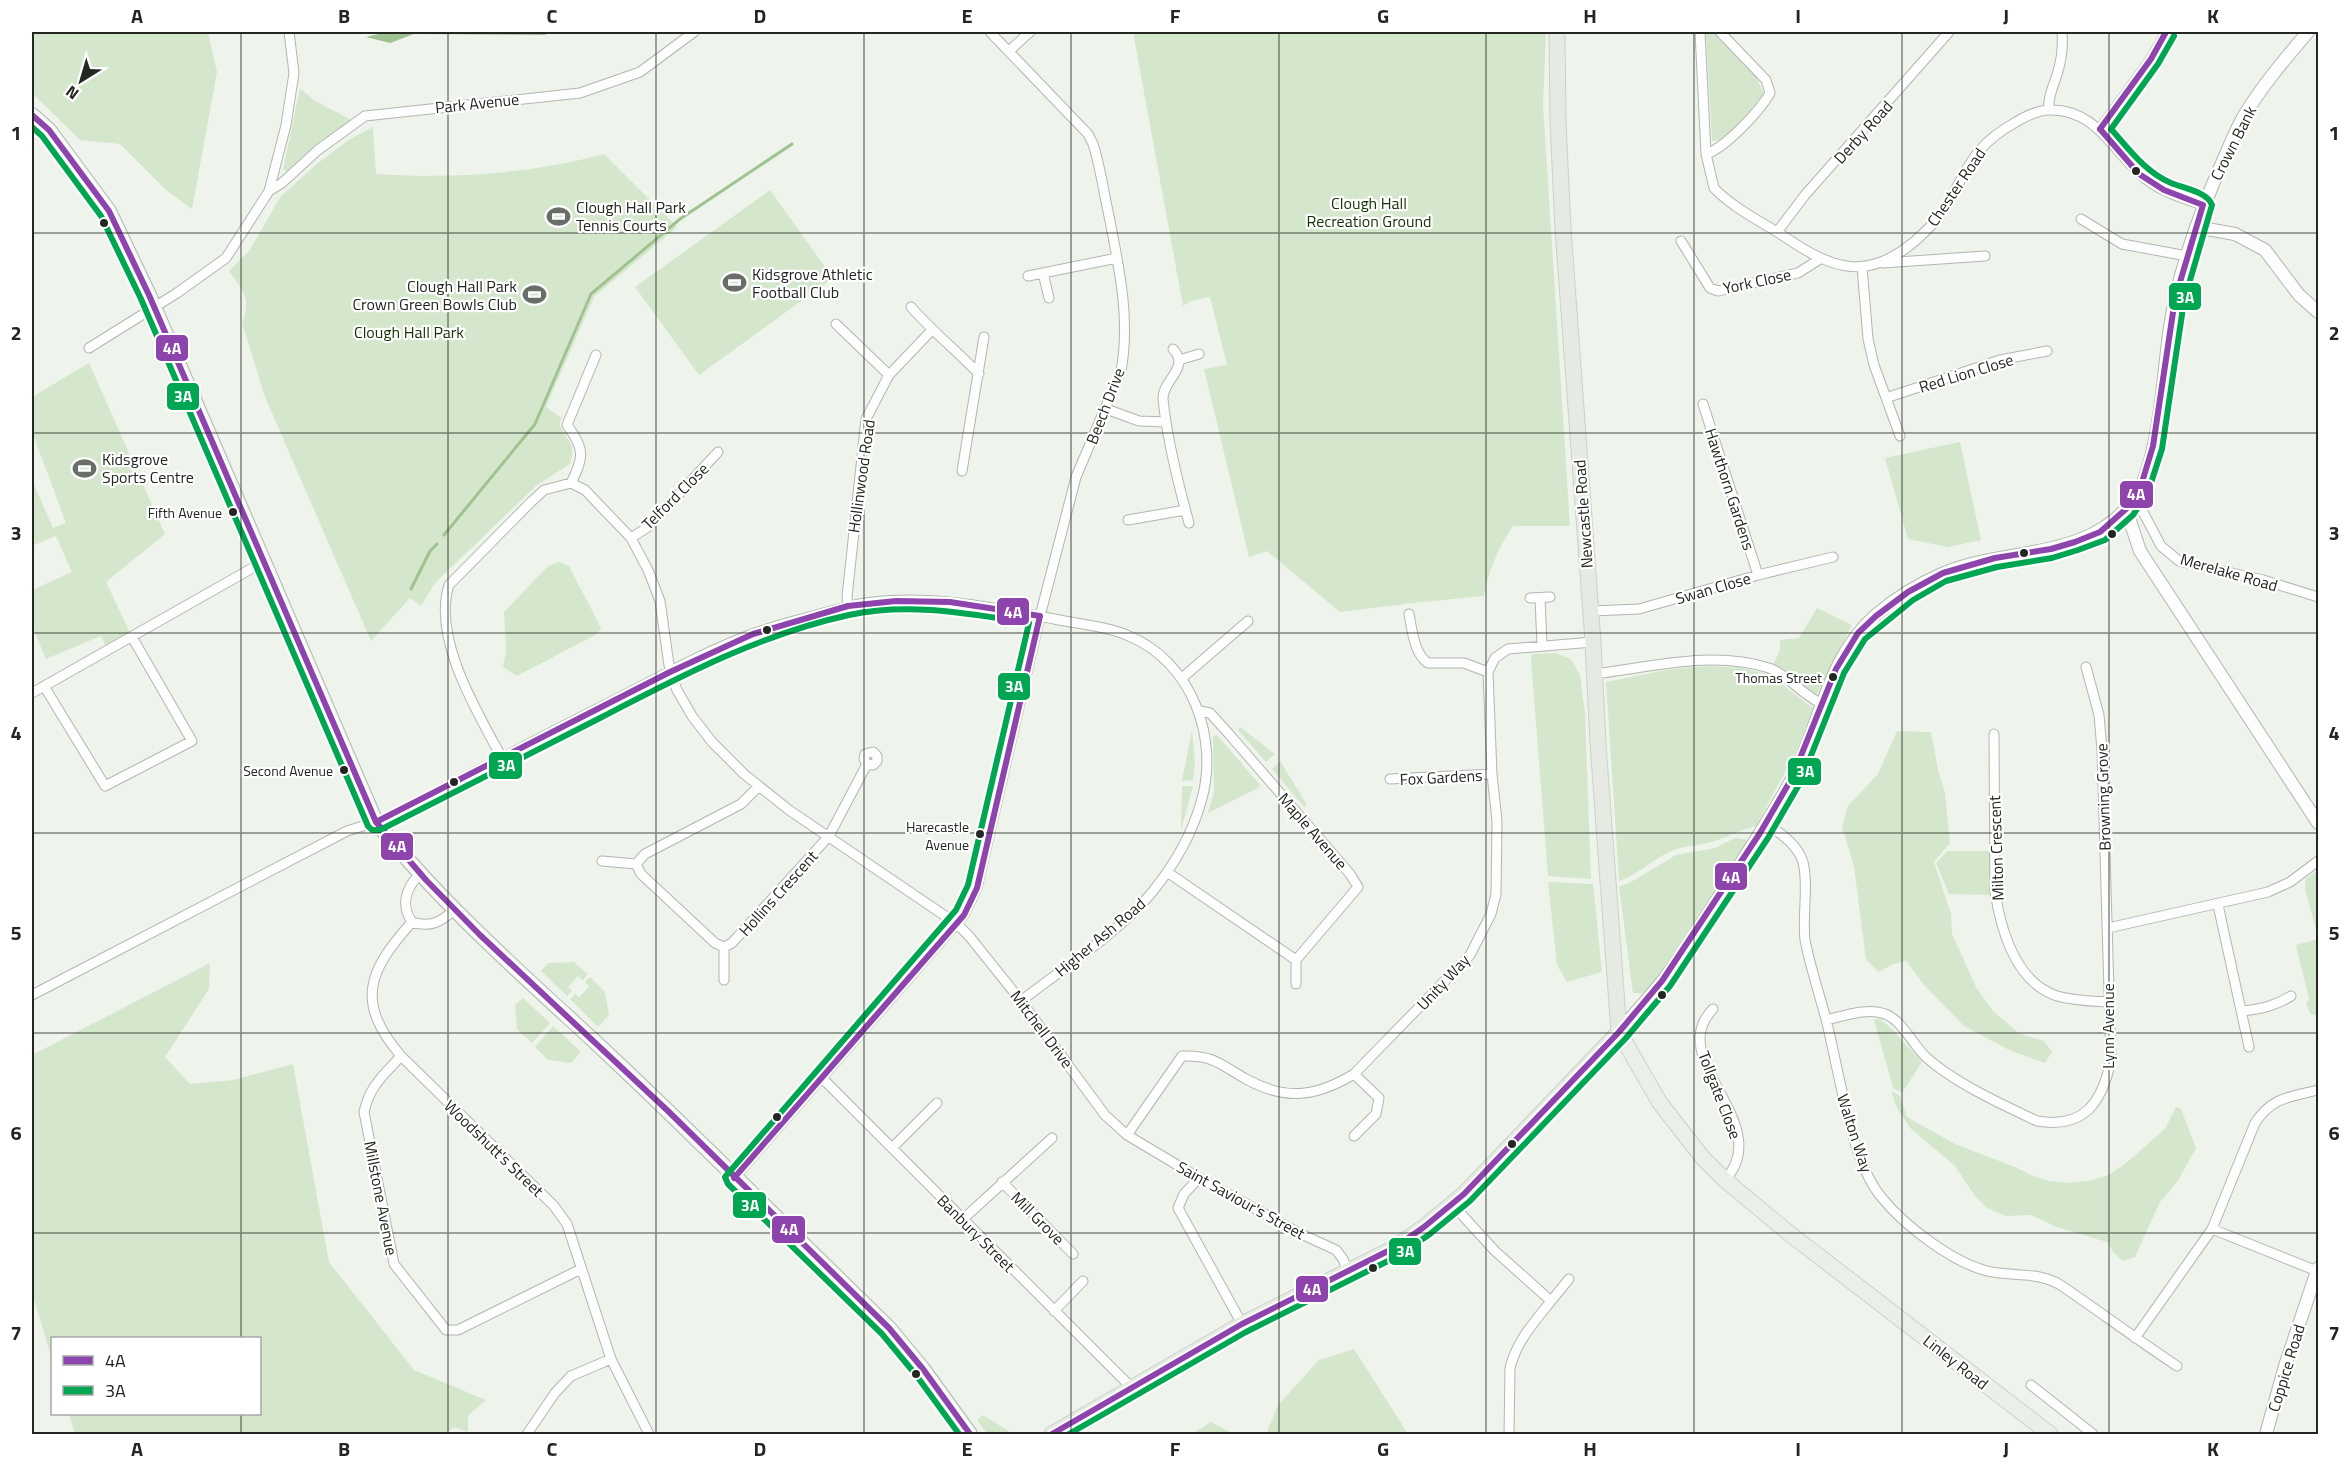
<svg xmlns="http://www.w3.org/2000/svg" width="2350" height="1466" font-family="'Titillium Web',sans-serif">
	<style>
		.green { fill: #d4e7cc }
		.water { fill: #a0c291 }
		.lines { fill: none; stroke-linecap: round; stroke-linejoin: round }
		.stream { stroke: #a0c291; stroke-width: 3 }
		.minor-casing { stroke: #b2b6b1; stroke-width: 11 }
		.tertiary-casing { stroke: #b2b6b1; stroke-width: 14 }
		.secondary-casing { stroke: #b2b6b1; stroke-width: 16 }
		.primary-casing { stroke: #cdd0cb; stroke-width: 17 }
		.trunk-casing { stroke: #cdd0cb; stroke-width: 17 }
		.minor { stroke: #fcfdfc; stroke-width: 9 }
		.tertiary { stroke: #fcfdfc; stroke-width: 12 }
		.secondary { stroke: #f3f6f3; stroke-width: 14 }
		.primary { stroke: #ebefe9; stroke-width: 15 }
		.trunk { stroke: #e5eae2; stroke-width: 15 }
		.bus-1-casing { stroke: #fff; stroke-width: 10 }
		.bus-2-casing { stroke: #fff; stroke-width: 10 }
		.bus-1 { stroke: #8e44ad; stroke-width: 6 }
		.bus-2 { stroke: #00a651; stroke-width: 6 }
		.grid { fill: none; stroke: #232621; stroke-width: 1.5; stroke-opacity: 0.55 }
		.bus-dot { fill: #232621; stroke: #fff; stroke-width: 2 }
		.labels { text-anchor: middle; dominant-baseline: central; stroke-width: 4.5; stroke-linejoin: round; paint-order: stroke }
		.bus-label { font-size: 14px; fill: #232621; stroke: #fff; text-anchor: end }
		.street-label { font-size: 16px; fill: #232621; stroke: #fff }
		.park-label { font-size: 16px; fill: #153302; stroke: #fff }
		.poi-label { font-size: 16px; fill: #232621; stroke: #fff; text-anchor: start }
		.line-badge { stroke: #fff; stroke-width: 2 }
		.badge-label { font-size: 16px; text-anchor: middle; font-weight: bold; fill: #fff }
		.neatline { fill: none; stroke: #232621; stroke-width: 2 }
		.grid-label { font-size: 20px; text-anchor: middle; font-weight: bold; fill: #232621 }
	</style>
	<rect width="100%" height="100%" fill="#eef4ec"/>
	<path class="green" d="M32 32H208L217 72 192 209 166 190 120 144 80 140 32 93V69L34 62 32 57Z
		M1133 32H1546L1543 104 1570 526H1513C1498 548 1489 570 1484 596L1413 603 1340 612 1267 551 1249 557 1204 369 1227 365 1210 297 1191 301 1183 306Z
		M1715 32 1755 75 1764 94 1725 140 1712 141 1706 33Z
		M300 88 315 101 350 119V123L322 140 287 171 283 170Z
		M373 127 376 174C454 179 529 174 604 154L677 227 594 297 546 407 562 418 559 424 572 446V456L570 464 537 485 435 583 421 606 410 598 371 641 265 397 242 323C252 298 243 291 229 271L249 251 281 196 318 163 350 139Z
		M770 190 833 278 699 375 635 287Z
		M89 363 165 534 106 582 132 637 108 650 101 636 46 659 32 626V590L72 572 56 536 32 546V480L53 528 66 523 32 432V397Z
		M1960 442 1981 540 1948 547 1908 539 1885 458Z
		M559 562 569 566 601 628 597 634 517 676 503 667 506 651 504 612 548 566Z
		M1817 608 1852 625 1816 696 1773 665 1780 650V640L1799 638Z
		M1556 653 1571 659 1580 675 1585 713 1591 879 1548 876 1531 660 1532 654Z
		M1709 666 1742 668 1768 674 1813 708 1798 748 1756 826C1739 830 1724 839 1708 843 1694 846 1680 846 1667 853 1651 861 1637 875 1619 881L1606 682 1671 669Z
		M1240 727 1275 754 1266 762 1238 730Z
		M1192 730 1195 763 1193 780 1182 781Z
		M1897 731 1931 732 1938 770 1945 793 1950 843 1934 862 1951 914 1952 934 1977 989 1994 1012 2020 1034 2044 1041 2052 1052 2045 1063 2011 1051 1964 1026 1924 985 1906 961 1893 964 1879 972 1866 960 1854 866 1842 827 1848 806 1878 774Z
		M1217 735 1260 785 1258 788 1208 813 1214 792 1213 736Z
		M1280 761 1307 805 1304 807 1272 769Z
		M1182 786H1193L1181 831Z
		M1735 838 1750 840 1661 973 1643 993H1633L1619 887 1631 882 1676 855 1715 848Z
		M1947 851H1992L1994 895 1949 894 1936 863Z
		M2318 869V937L2306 893 2305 880Z
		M1548 882 1593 884 1602 972 1567 982 1557 965Z
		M2318 939V1016L2310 1014 2306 1003 2309 999 2296 945Z
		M574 962 588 974 583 980 578 976 568 987 572 991 567 996 541 971 548 963Z
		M210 963 209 989 165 1057 190 1084 233 1080 293 1064 329 1262 414 1370 486 1400 468 1416V1432L454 1427 445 1434H75L69 1414H260V1338H52V1359L32 1293V1055Z
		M590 977 605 992 609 1015 598 1027 570 999 575 994 579 997 589 987 585 982Z
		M523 998 550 1023 532 1043 517 1029 515 1005Z
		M1878 1018 1890 1027 1922 1062 1902 1093 1893 1088 1874 1020Z
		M553 1026 581 1052 571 1063 548 1060 535 1047Z
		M1891 1091 1900 1096 1907 1117 1955 1144 2015 1167 2031 1175 2049 1181 2070 1183 2094 1180 2110 1174 2125 1164 2165 1129 2176 1107 2181 1109 2196 1148 2178 1181 2160 1202 2135 1257 2123 1261 2114 1253 2107 1242 2057 1227 2031 1215 2006 1216 1987 1208 1975 1196 1955 1166 1910 1128 1897 1108Z
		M1354 1349 1408 1434H1266L1278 1405 1319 1360Z
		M983 1415 1013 1434H987L977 1420Z
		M1211 1422 1233 1434H1192Z"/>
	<path class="water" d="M387 32H555L544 35 414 34 390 43 366 37Z"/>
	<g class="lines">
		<path class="stream" d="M444 535 535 424 591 294 680 219 792 144
			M411 589 430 551 437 544"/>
		<defs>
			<path id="minor" d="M1700 32 1706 154 1714 188C1733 208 1762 222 1785 237 1832 269 1867 282 1915 241 1924 233 1933 225 1940 215 1969 173 1966 150 2016 122 2026 116 2038 110 2050 110 2094 109 2111 147 2139 173 2156 190 2181 198 2203 205
				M1009 51 1030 32
				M2049 110C2047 97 2055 83 2058 71 2062 58 2063 45 2062 32
				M2100 129 2151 59 2166 32
				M1706 154C1725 148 1760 111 1770 93L1766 80 1720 32
				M269 191 282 183 318 150 365 116 580 93 640 72 694 32
				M2081 219 2122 244 2187 256
				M1777 232 1805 195 1949 32
				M1681 241 1710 288 1718 291 1798 273 1820 259
				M1883 263 1985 256
				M1862 267 1868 339 1874 365 1900 436
				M1043 273 1049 298
				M1028 276 1117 258
				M911 307C932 331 957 351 979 374
				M836 324 889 375
				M89 348 177 293 226 258 269 191 286 125 294 73 289 32
				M1173 349C1191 368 1162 380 1163 399 1167 440 1178 483 1189 523
				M1179 360 1199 354
				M1886 398 2000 360 2047 351
				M1703 404 1758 575
				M1106 409 1139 421 1166 422
				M962 471 984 337
				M571 483C584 457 585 449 567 425L596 355
				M2135 497 2161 546 2179 561 2263 580 2318 597
				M1128 520 1185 510
				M631 538 648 527 718 452
				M1530 598 1550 597
				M1540 598 1542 646
				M848 606 847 597 866 419 889 375 931 331
				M1591 611 1639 609 1758 575 1833 557
				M1409 614C1412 629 1414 654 1428 663H1464L1488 672
				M1595 674C1652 667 1712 650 1769 668 1785 673 1804 696 1822 704
				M1182 678 1248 621
				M44 686 105 786 192 741 132 637
				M32 693 263 562
				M1994 734 1995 892C2001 930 2015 982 2057 996 2074 1001 2091 1001 2108 1002
				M502 758C477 712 432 638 449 585L530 503 544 490 571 483 585 490 631 538 648 570 660 601 670 672 677 690 692 716 712 742 744 774 789 810 957 924 969 936 1021 1001 1105 1115 1127 1135 1199 1178 1299 1233 1336 1250 1343 1259 1347 1270
				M1390 779 1492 774
				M759 786 741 804 645 854 636 864 641 874 715 943 724 947 732 943 829 836 867 764 864 759 865 754 873 752 877 756V761L873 765 867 764
				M1766 824C1781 833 1798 845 1803 862 1809 887 1802 914 1805 940 1810 966 1819 993 1826 1019 1837 1064 1844 1111 1859 1155 1865 1171 1872 1187 1883 1199 1905 1226 1952 1262 1987 1271 2011 1277 2040 1271 2062 1286 2100 1312 2138 1340 2177 1366
				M602 861 636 864
				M1167 872 1296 960 1358 887 1350 874 1229 734 1210 713 1200 711
				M2218 905 2249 1047
				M454 910C441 922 430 928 412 922 368 971 355 1002 401 1056L554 1206 567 1224 611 1359 649 1434
				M412 922C401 906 405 889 419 875
				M2108 928 2268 892 2290 882 2318 861
				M1296 960V984
				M724 980V947
				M32 995 347 831 385 819C458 781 531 742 605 705 654 680 703 652 755 633 774 626 795 621 816 615 832 611 848 606 865 603 927 594 993 607 1054 619 1078 624 1106 626 1129 636 1192 662 1220 739 1201 802 1192 834 1174 865 1153 891 1122 930 1062 969 1021 1001
				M1713 1009C1663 1059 1777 1123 1725 1180
				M2242 1011C2261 1009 2275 1006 2291 996
				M1826 1020C1844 1016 1867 1007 1885 1014 1902 1020 1913 1045 1926 1057 1953 1082 2003 1105 2037 1121 2084 1129 2102 1103 2111 1060L2102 750 2099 715 2086 667
				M401 1056C384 1075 370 1085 364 1112L394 1264 446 1330H458L581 1269
				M821 1077 1132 1388
				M1127 1135 1182 1056C1213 1055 1220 1064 1246 1079 1286 1101 1316 1097 1354 1074L1470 955 1491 914 1496 894 1497 821 1492 774 1488 672 1495 658 1508 649 1593 642
				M1354 1136 1376 1114 1379 1098 1354 1074
				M892 1148 937 1103
				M734 1178 964 915 977 888 1040 616 1076 477 1121 371C1131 317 1118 263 1108 211 1103 189 1100 165 1093 144L1088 134 990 32
				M1199 1178 1184 1194 1178 1208 1242 1324
				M1002 1182 1073 1254
				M1452 1204 1495 1251 1551 1301C1535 1321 1516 1342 1510 1368L1509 1434
				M962 1220 1052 1138
				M2212 1229 2317 1271
				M1551 1301 1569 1279
				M1054 1311 1083 1281
				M2135 1338 2212 1229 2255 1123C2272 1097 2290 1097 2318 1090
				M2031 1385 2093 1434
				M527 1434 555 1393 571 1376 611 1359"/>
			<path id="tertiary" d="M2196 227 2235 234 2265 250 2299 295 2318 312
				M2126 509 2140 551 2318 823
				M1619 1032C1633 1015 1648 999 1661 983 1685 953 1705 918 1726 886 1749 851 1771 817 1791 781 1820 727 1827 657 1876 615 1895 599 1919 584 1942 574 2005 546 2092 562 2135 497 2160 459 2163 373 2170 327 2179 269 2199 214 2223 161 2229 147 2235 132 2242 119 2261 87 2284 60 2308 32
				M2266 1434 2285 1366 2318 1268"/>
			<path id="secondary" d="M32 115 49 130 109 211 149 295 376 822C440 902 517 970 593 1040 694 1134 790 1232 889 1328L923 1369 970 1434"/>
			<path id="primary" d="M1619 1032 1660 1103 1702 1157 1725 1180 1790 1234 2050 1434"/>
			<path id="trunk" d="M1052 1434 1242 1324 1394 1248 1424 1227 1464 1194 1619 1032 1598 744 1593 642 1563 229 1558 122 1557 32"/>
		</defs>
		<use href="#minor" class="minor-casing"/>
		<use href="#tertiary" class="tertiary-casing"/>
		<use href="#secondary" class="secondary-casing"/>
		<use href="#primary" class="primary-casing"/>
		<use href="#trunk" class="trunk-casing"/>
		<use href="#minor" class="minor"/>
		<use href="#tertiary" class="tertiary"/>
		<use href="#secondary" class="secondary"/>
		<use href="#primary" class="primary"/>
		<use href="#trunk" class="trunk"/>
		<defs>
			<path id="bus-1" d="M32 115 49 130 109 211 149 295 376 822 426 880 480 935 668 1111 889 1328 923 1369 970 1434
				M2100 129 2139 174 2164 190 2203 205
				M2100 129 2151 59 2166 32
				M376 822 670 672 753 634 848 606 896 601 950 602 1040 616 977 888 964 915 734 1178
				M1052 1434 1242 1324 1394 1248 1424 1227 1464 1194 1619 1032 1662 981 1760 833 1792 778 1836 669 1858 633 1876 616 1908 592 1943 573 1995 558 2051 549 2075 542 2100 532 2126 509 2140 489 2153 446 2175 299 2203 205"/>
			<path id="bus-2" d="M32 127 42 136 101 216 141 299 368 826 372 830H380C454 792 528 754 602 717 681 676 761 634 849 615 909 602 970 614 1029 623L968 885 956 910 725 1177 728 1184 882 1334 916 1375 959 1434
				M1069 1434 1246 1332 1398 1256 1430 1234 1470 1201 1626 1038 1670 986 1768 838 1800 783 1844 673 1865 639 1913 600 1946 581 1997 567 2052 558 2078 550 2105 540 2133 515 2148 492 2162 449 2184 301 2212 205C2208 192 2183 188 2171 183 2145 172 2129 149 2111 129L2158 64 2174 36"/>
		</defs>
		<use href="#bus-1" class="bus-1-casing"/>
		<use href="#bus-2" class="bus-2-casing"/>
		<use href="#bus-1" class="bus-1"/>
		<use href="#bus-2" class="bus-2"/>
	</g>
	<path class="grid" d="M241 32V1338M448 32V1434M656 32V1434M864 32V1434M1071 32V1434M1279 32V1434M1486 32V1434M1694 32V1434M1902 32V1434M2109 32V1434M32 233H2318M32 433H2318M32 633H2318M32 833H2318M32 1033H2318M32 1233H2318M241 1414V1434"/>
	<defs>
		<symbol id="stadium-bare" viewBox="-9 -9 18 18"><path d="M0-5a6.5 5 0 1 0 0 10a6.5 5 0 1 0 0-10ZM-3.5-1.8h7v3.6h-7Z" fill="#6a6e68" stroke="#fff" stroke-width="2.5" paint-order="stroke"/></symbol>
	</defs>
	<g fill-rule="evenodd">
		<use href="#stadium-bare" x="542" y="200" width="33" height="33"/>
		<use href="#stadium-bare" x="718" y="266" width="33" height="33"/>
		<use href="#stadium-bare" x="518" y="278" width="33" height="33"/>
		<use href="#stadium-bare" x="68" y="452" width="33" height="33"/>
	</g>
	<g class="bus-dot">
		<circle cx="2136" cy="171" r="5"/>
		<circle cx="104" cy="223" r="5"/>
		<circle cx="233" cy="512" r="5"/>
		<circle cx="2112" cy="534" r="5"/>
		<circle cx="2024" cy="553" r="5"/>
		<circle cx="767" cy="630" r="5"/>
		<circle cx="1833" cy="677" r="5"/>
		<circle cx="344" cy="770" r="5"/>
		<circle cx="454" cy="782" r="5"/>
		<circle cx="980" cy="834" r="5"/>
		<circle cx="1662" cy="995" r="5"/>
		<circle cx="777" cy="1117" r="5"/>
		<circle cx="1512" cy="1144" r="5"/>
		<circle cx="1373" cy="1268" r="5"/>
		<circle cx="916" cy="1374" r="5"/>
	</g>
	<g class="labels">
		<g class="bus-label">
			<text x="222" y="512">Fifth Avenue</text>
			<text x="1822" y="677">Thomas Street</text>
			<text x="333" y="770">Second Avenue</text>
			<text x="969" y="826">Harecastle<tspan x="969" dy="18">Avenue</tspan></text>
		</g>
		<g class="street-label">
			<text transform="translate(477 103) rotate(-6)">Park Avenue</text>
			<text transform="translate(1863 132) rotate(-48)">Derby Road</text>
			<text transform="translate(2233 143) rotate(-63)">Crown Bank</text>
			<text transform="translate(1956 187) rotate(-56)">Chester Road</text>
			<text transform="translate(1757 281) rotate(-12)">York Close</text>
			<text transform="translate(1966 373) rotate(-17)">Red Lion Close</text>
			<text transform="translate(1105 406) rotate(-69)">Beech Drive</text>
			<text transform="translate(861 476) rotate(-82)">Hollinwood Road</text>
			<text transform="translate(1730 489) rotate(72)">Hawthorn Gardens</text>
			<text transform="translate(675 496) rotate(-45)">Telford Close</text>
			<text transform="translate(1583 514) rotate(-94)">Newcastle Road</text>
			<text transform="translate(2229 572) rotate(16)">Merelake Road</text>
			<text transform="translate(1713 588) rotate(-16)">Swan Close</text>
			<text transform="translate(1441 777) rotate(-3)">Fox Gardens</text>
			<text transform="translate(2103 797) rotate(-92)">Browning Grove</text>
			<text transform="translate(1313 831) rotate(49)">Maple Avenue</text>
			<text transform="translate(1996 848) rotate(-92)">Milton Crescent</text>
			<text transform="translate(778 893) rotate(-48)">Hollins Crescent</text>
			<text transform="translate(1100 937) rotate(-40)">Higher Ash Road</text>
			<text transform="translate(1443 982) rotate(-47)">Unity Way</text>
			<text transform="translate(2108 1026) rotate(-90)">Lynn Avenue</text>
			<text transform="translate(1042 1029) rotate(53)">Mitchell Drive</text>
			<text transform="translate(1720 1095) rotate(69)">Tollgate Close</text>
			<text transform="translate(1855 1133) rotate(72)">Walton Way</text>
			<text transform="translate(494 1148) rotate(44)">Woodshutt's Street</text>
			<text transform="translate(381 1198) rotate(79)">Millstone Avenue</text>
			<text transform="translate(1241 1200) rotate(29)">Saint Saviour's Street</text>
			<text transform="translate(1038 1218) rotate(45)">Mill Grove</text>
			<text transform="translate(976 1233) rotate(45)">Banbury Street</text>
			<text transform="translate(1956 1362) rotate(38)">Linley Road</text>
			<text transform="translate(2286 1368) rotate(-73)">Coppice Road</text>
		</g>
		<g class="park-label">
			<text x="1369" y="203">Clough Hall<tspan x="1369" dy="18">Recreation Ground</tspan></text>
			<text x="409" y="332">Clough Hall Park</text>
		</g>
		<g class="poi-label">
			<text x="576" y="207">Clough Hall Park<tspan x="576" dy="18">Tennis Courts</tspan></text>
			<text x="752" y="274">Kidsgrove Athletic<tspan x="752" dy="18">Football Club</tspan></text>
			<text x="517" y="286" text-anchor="end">Clough Hall Park<tspan x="517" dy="18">Crown Green Bowls Club</tspan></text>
			<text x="102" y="459">Kidsgrove<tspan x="102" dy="18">Sports Centre</tspan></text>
		</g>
	</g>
	<g class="line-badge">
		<rect x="2168" y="282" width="34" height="29" rx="6" fill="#00a651"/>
		<rect x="155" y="334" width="34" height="28" rx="6" fill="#8e44ad"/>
		<rect x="166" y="382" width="34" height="29" rx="6" fill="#00a651"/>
		<rect x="2119" y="480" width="35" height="29" rx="6" fill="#8e44ad"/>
		<rect x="996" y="597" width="34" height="29" rx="6" fill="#8e44ad"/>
		<rect x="997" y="672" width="34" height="29" rx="6" fill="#00a651"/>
		<rect x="488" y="751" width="35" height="29" rx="6" fill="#00a651"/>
		<rect x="1787" y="757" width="35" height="29" rx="6" fill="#00a651"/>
		<rect x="380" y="832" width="34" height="29" rx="6" fill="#8e44ad"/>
		<rect x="1714" y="862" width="34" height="29" rx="6" fill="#8e44ad"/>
		<rect x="732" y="1191" width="35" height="28" rx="6" fill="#00a651"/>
		<rect x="771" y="1215" width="35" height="29" rx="6" fill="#8e44ad"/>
		<rect x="1388" y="1237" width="34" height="29" rx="6" fill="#00a651"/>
		<rect x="1295" y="1275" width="34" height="28" rx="6" fill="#8e44ad"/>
	</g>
	<g class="badge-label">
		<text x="2185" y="303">3A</text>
		<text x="172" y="354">4A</text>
		<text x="183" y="402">3A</text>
		<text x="2136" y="500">4A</text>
		<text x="1013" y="618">4A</text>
		<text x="1014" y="692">3A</text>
		<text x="506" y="771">3A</text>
		<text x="1805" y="777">3A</text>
		<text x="397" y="852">4A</text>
		<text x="1731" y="883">4A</text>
		<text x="750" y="1211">3A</text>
		<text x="789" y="1235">4A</text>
		<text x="1405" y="1257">3A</text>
		<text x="1312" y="1295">4A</text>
	</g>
	<rect width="2350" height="1466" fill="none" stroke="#ffffff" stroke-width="66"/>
	<rect x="51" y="1337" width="210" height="78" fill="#ffffff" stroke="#a7a8a6" stroke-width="1.5"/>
	<rect x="63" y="1356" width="30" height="9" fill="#8e44ad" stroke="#a7a8a6" stroke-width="1.5"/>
	<text x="105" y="1367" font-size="18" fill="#232621">4A</text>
	<rect x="63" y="1386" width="30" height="9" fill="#00a651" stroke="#a7a8a6" stroke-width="1.5"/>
	<text x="105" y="1397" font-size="18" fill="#232621">3A</text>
	<g transform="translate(81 81) rotate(217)" stroke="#ffffff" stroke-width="4.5" paint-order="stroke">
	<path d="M0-4.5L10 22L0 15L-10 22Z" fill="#232621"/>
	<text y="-9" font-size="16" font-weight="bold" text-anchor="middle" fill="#232621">N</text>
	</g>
	<rect x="33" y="33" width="2284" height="1400" class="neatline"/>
	<g class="grid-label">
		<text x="137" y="23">A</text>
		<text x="344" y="23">B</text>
		<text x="552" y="23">C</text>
		<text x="760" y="23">D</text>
		<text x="967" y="23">E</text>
		<text x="1175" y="23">F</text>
		<text x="1383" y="23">G</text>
		<text x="1590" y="23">H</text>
		<text x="1798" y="23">I</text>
		<text x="2006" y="23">J</text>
		<text x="2213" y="23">K</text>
		<text x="16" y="140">1</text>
		<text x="2334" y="140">1</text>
		<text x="16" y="340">2</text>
		<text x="2334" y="340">2</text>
		<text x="16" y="540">3</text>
		<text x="2334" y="540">3</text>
		<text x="16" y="740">4</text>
		<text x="2334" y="740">4</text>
		<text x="16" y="940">5</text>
		<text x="2334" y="940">5</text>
		<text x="16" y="1140">6</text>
		<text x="2334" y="1140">6</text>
		<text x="16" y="1340">7</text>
		<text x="2334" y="1340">7</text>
		<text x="137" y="1456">A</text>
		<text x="344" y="1456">B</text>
		<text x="552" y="1456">C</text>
		<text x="760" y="1456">D</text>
		<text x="967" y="1456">E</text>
		<text x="1175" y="1456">F</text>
		<text x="1383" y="1456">G</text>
		<text x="1590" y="1456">H</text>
		<text x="1798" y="1456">I</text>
		<text x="2006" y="1456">J</text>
		<text x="2213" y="1456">K</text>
	</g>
</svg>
